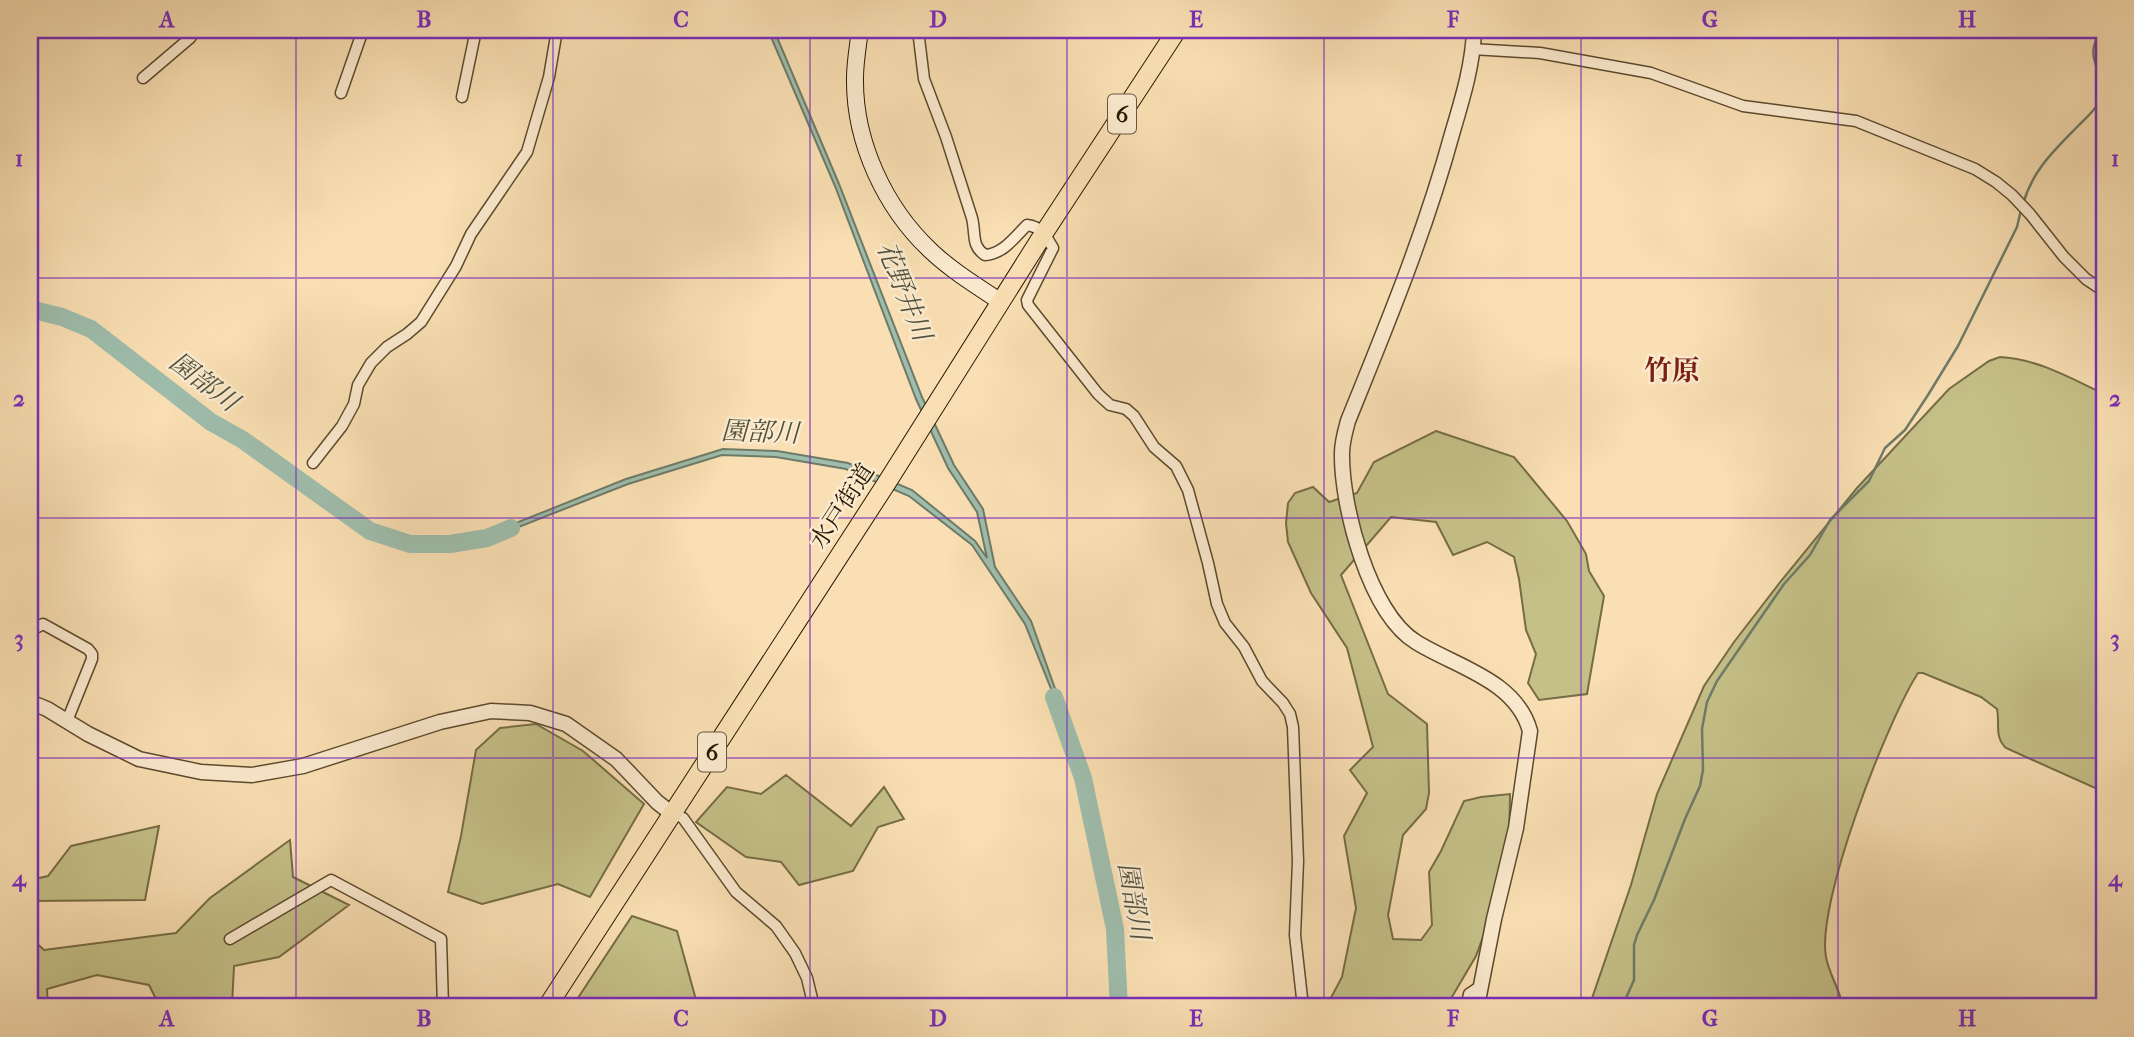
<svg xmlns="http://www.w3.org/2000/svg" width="2134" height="1037" font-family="'IM FELL French Canon','Noto Serif JP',serif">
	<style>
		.green { fill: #c5c088; stroke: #766c45; stroke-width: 2 }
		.water { fill: #9ebdac; stroke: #6e7b68; stroke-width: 2 }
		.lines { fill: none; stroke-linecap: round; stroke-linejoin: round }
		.stream { stroke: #6e7b68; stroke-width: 2.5 }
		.river { stroke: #9ebdac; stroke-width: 18 }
		.minor-casing { stroke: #5c4a2e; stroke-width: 13 }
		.tertiary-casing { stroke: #5c4a2e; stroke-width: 17 }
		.secondary-casing { stroke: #271802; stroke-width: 18 }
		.trunk-casing { stroke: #271802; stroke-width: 20 }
		.minor { stroke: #fbeace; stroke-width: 10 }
		.tertiary { stroke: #fbeace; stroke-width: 14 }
		.secondary { stroke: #fbeace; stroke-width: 16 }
		.trunk { stroke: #f9dfb3; stroke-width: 18 }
		.grid { fill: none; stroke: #7b2cbf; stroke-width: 2; stroke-opacity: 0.55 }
		.labels { text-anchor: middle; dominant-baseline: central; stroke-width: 5; stroke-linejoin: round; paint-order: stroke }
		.shield { fill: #fbeace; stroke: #67573f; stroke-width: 2 }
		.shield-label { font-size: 23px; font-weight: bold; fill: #271802 }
		.street-label { font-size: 24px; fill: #271802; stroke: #fbeace }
		.water-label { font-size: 26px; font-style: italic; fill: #51523e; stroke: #fbeace }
		.quarter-label { font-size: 28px; font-weight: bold; fill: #7a1f14; stroke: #fbeace }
		.neatline { fill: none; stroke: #7b2cbf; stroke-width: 2.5 }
		.grid-label { font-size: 23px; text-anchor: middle; font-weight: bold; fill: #7b2cbf }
	</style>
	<rect width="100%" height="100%" fill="#f9dfb3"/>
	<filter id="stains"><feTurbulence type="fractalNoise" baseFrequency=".00286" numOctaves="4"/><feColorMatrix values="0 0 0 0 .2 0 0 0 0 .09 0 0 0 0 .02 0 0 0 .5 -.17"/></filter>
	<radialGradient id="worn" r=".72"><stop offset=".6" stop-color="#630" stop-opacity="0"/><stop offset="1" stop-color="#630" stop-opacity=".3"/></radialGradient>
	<path class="green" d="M2000 357C2038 359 2070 378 2104 394V792L2006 748C1994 737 2000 723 1997 709L1981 697 1923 673H1918C1887 721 1816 903 1826 957 1829 974 1840 990 1843 1007H1589L1631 885 1657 794 1704 686 1734 642 1781 581 1857 488 1949 389 1989 361Z
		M1436 431 1514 457 1567 521 1586 554 1589 571 1604 596 1587 694 1539 700 1528 683 1536 654 1526 630 1519 579 1514 557 1487 542 1453 555 1436 522 1391 517 1341 575 1388 694 1427 724 1429 793 1426 809 1403 835 1388 915 1393 939 1421 940 1432 925 1429 872 1441 851 1464 801 1481 797 1510 794 1509 848 1501 887 1476 956 1446 1007H1326L1342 977 1356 908 1344 836 1367 793 1350 770 1373 747 1347 648 1311 593 1288 542 1286 523 1288 503 1295 493 1313 487 1329 502 1357 493 1374 462Z
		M536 724 583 751 644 804 590 897 558 884 482 904 448 892 461 836 476 750 500 728Z
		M786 775 851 826 884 787 904 819 878 827 853 871 799 885 781 862 746 857 696 822 727 787 761 794Z
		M159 826 145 900 30 901V880L48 876 71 846Z
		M290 840 293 877 349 905 279 957 234 966 232 1006 229 1007H160L149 985 97 975 47 989 48 1007H30V937L44 950 176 933 210 898Z
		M632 916 677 931 698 1007H572Z"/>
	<path class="water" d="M768 30H774L839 184 922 397 954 465 983 509 995 567 1031 621 1086 776 1025 624 972 545 909 496 846 469 776 457 722 455 628 484 493 537 486 535 626 479 723 449 777 451 848 463 912 490 975 541 987 558 977 512 948 468 916 399 835 186Z"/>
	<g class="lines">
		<path class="stream" d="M2023 204C2033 169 2055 150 2079 125 2085 119 2093 112 2097 105 2116 76 2076 61 2103 30
			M1622 1007 1634 980V945L1637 935 1654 900 1685 819 1700 786 1703 770 1702 729 1707 702 1717 681 1784 584 1810 555 1830 520 1869 481 1885 448 1905 430 1928 395 1958 346 2017 227 2021 210"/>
		<path class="river" d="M30 309 62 317 91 329 211 422 243 440 370 531 410 544H450L487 538 511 528
			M1054 697 1083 778 1115 929 1119 1007"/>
		<defs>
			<path id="minor" d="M918 30 924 79 946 137 972 218C976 234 971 246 985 255 1003 254 1015 237 1027 225 1042 227 1046 236 1053 248L1027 300 1028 305 1098 394 1110 405 1126 409 1134 416 1154 447 1176 466 1188 490 1208 563 1217 604 1225 623 1244 647 1262 681 1283 703 1290 714 1293 727 1298 861 1295 935 1303 1007
				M1472 49 1540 53 1651 73 1743 106 1856 121 1975 169 1996 182 2012 195 2030 214 2064 257 2086 279 2104 291
				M143 78 190 38 195 30
				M341 93 363 30
				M462 97 476 30
				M313 463 342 426 354 404 358 385 371 363 387 347 407 334 421 322 456 266 471 234 527 152 549 77 557 30
				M30 631 43 624 88 649 92 654V659L67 721
				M671 813 683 818 736 892 776 926 795 953 807 978 814 1007
				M230 939 331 880 441 939 443 1007
				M1466 1007 1469 994 1481 986"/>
			<path id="tertiary" d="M1474 30C1473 65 1462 100 1452 134 1425 233 1386 327 1348 421 1345 432 1342 442 1342 453 1341 505 1369 613 1416 642 1456 667 1516 680 1530 731L1516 828 1494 919 1478 1001 1480 1007
				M30 702 47 709 88 734 139 759 201 772 252 775 303 766 440 722 491 711 530 713 566 724 616 759 657 802 671 813"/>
			<path id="secondary" d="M860 30C858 46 855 62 855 78 854 142 885 208 931 251 952 271 977 286 1001 302"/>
			<path id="trunk" d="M547 1007 886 484 1044 233 1177 30"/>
		</defs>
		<use href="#minor" class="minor-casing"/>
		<use href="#tertiary" class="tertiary-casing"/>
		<use href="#secondary" class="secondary-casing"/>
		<use href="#trunk" class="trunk-casing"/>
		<use href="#minor" class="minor"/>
		<use href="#tertiary" class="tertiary"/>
		<use href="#secondary" class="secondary"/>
		<use href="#trunk" class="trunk"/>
	</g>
	<path class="grid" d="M296 30V1007M553 30V1007M810 30V1007M1067 30V1007M1324 30V1007M1581 30V1007M1838 30V1007M30 278H2104M30 518H2104M30 758H2104"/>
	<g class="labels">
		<g class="shield">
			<rect x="1108" y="94.5" width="28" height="39" rx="5"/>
			<rect x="698" y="732.5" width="28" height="39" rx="5"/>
		</g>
		<g class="shield-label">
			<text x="1122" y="114">6</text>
			<text x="712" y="752">6</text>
		</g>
		<g class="street-label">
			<text transform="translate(842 506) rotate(-57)">水戸街道</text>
		</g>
		<g class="water-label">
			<text transform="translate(904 291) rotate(68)">花野井川</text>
			<text transform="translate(204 382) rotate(37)">園部川</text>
			<text transform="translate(760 432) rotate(2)">園部川</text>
			<text transform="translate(1134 901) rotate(80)">園部川</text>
		</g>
		<g class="quarter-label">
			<text x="1672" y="370">竹原</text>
		</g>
	</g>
	<rect width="2134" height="1037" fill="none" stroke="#f9dfb3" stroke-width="77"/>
	<rect x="38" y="38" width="2058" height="960" class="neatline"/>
	<g class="grid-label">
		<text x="167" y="27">A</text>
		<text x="424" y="27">B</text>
		<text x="681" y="27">C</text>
		<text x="938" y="27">D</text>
		<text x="1196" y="27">E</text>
		<text x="1453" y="27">F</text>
		<text x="1710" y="27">G</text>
		<text x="1967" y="27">H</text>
		<text x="19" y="166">1</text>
		<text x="2115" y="166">1</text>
		<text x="19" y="406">2</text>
		<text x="2115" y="406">2</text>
		<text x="19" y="646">3</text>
		<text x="2115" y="646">3</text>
		<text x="19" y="886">4</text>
		<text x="2115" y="886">4</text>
		<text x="167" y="1026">A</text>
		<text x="424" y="1026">B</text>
		<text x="681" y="1026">C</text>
		<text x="938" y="1026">D</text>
		<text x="1196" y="1026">E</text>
		<text x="1453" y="1026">F</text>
		<text x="1710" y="1026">G</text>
		<text x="1967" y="1026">H</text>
	</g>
	<rect width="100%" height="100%" filter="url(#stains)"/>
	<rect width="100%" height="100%" fill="url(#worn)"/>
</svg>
